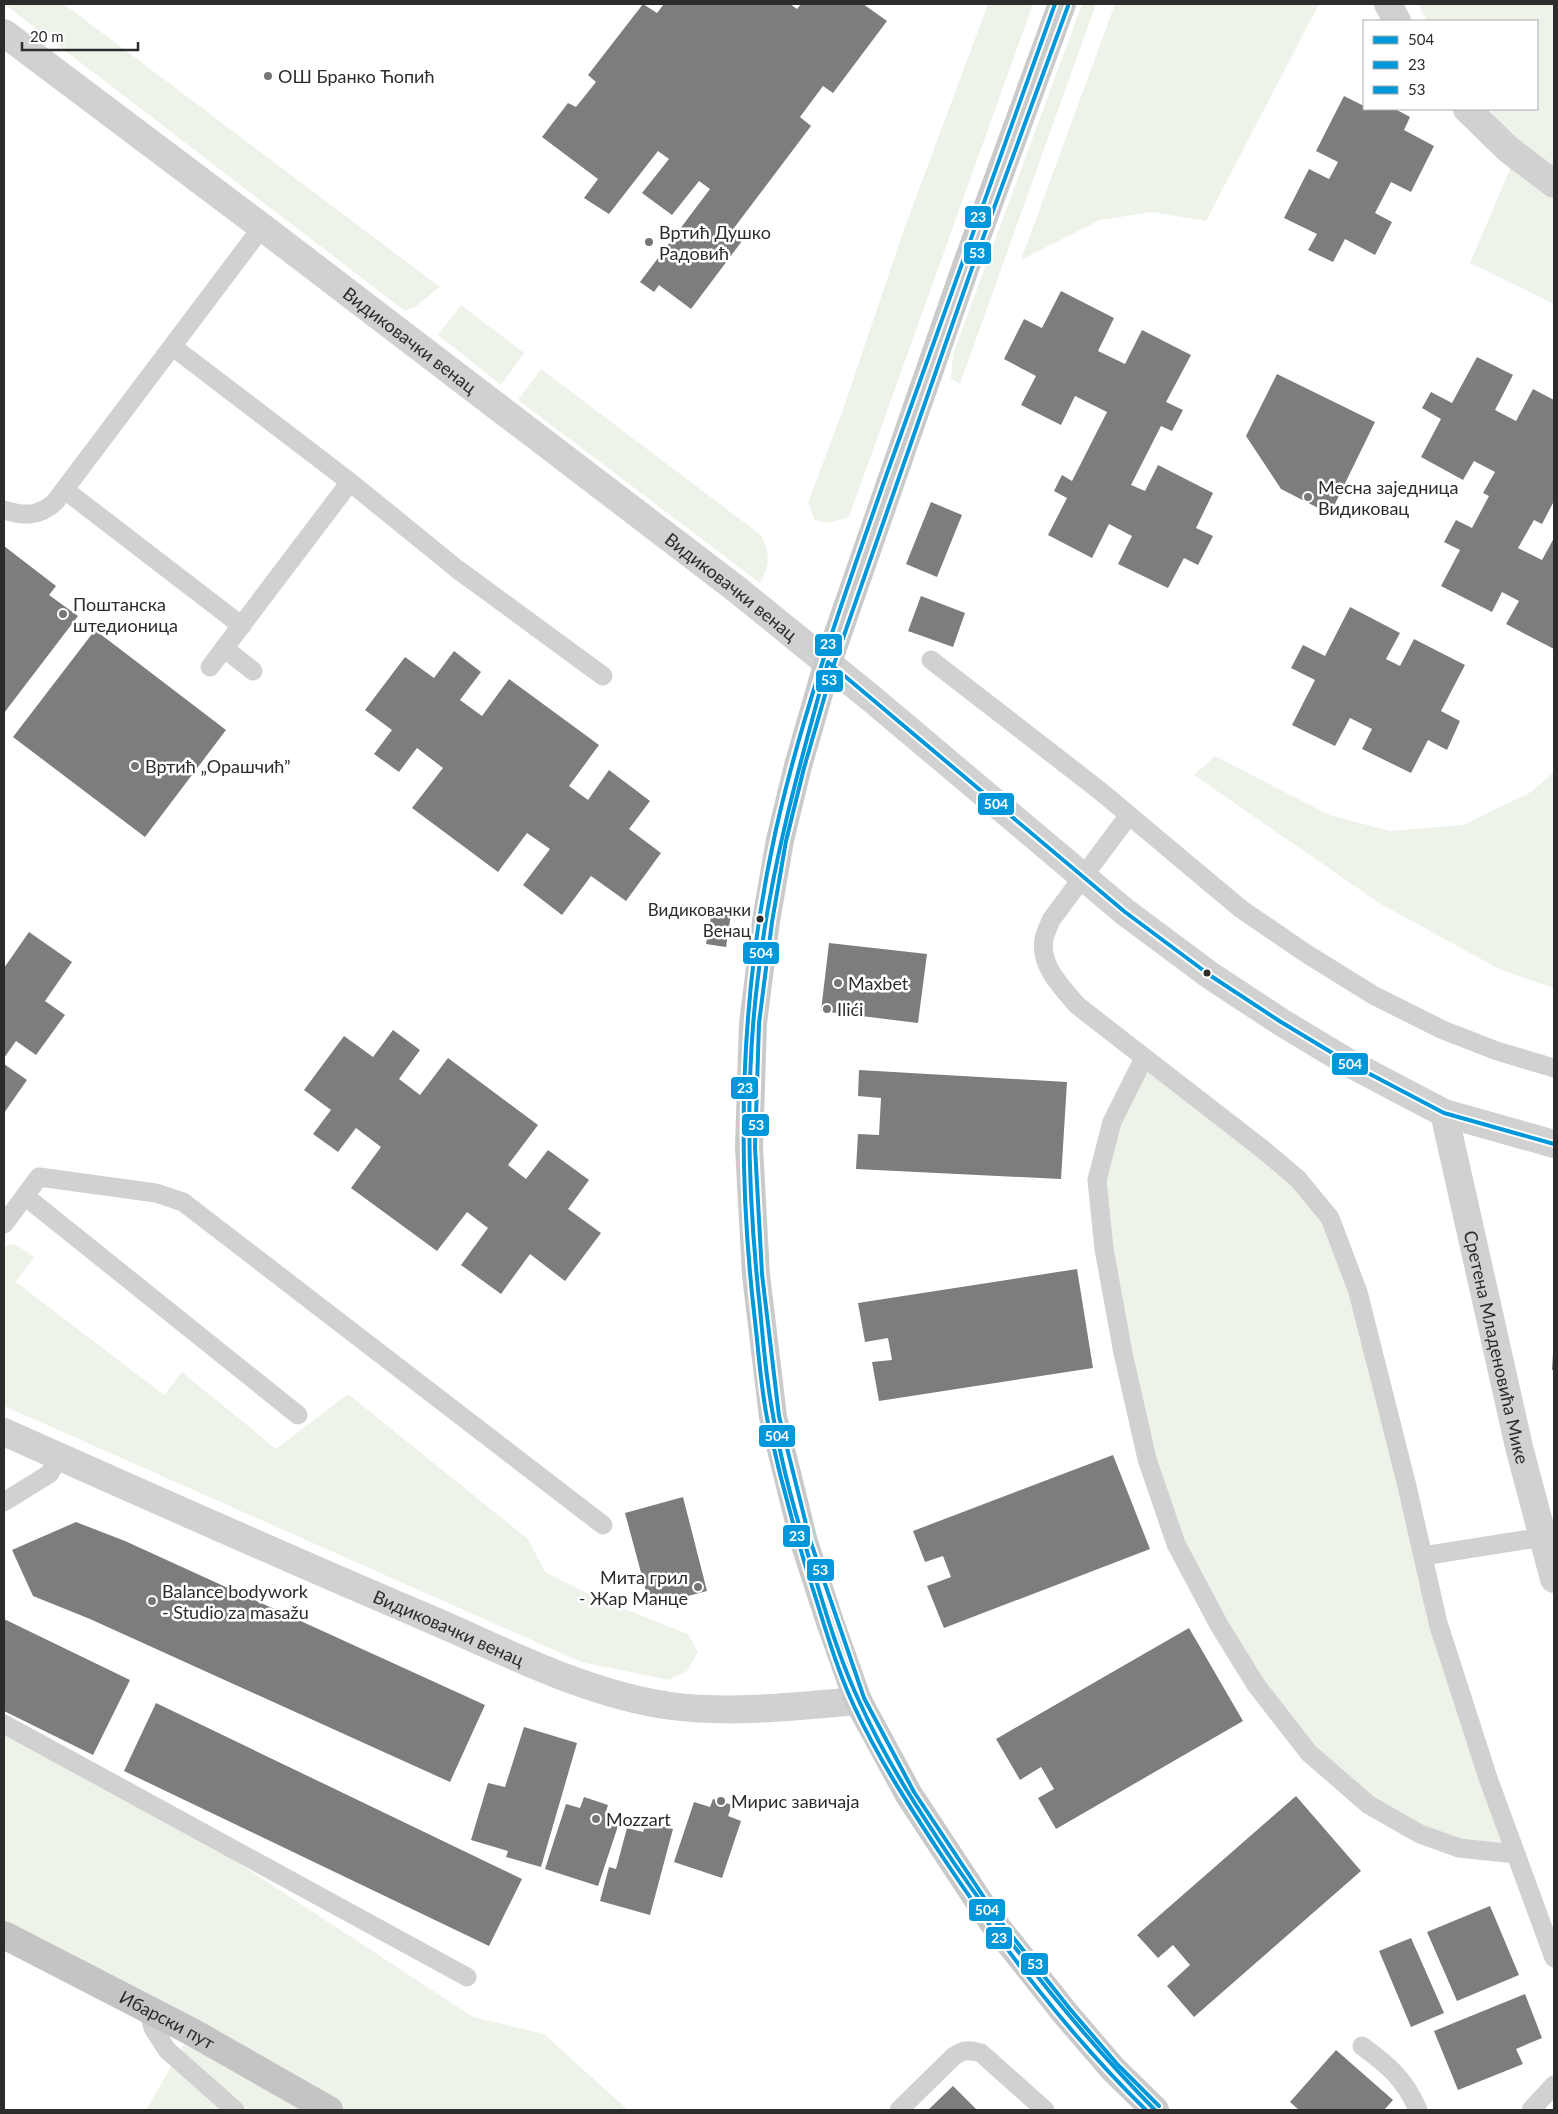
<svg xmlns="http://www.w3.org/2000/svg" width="1558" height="2114" font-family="Lato,sans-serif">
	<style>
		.green { fill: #eef3ea }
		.building { fill: #7d7d7d }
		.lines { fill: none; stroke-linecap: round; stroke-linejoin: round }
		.service { stroke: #d1d1d1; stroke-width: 19 }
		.minor { stroke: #d1d1d1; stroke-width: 28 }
		.tertiary { stroke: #d1d1d1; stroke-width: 28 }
		.secondary { stroke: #cacaca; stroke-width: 28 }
		.primary { stroke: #c4c4c4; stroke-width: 28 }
		.bus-1-casing { stroke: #fff; stroke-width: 8 }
		.bus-2-casing { stroke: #fff; stroke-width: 8 }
		.bus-3-casing { stroke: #fff; stroke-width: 8 }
		.bus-1 { stroke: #0098da; stroke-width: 4 }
		.bus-2 { stroke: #0098da; stroke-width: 4 }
		.bus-3 { stroke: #0098da; stroke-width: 4 }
		.poi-dot { fill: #767676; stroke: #fff; stroke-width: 2 }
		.bus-dot { fill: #2c2c2c; stroke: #fff; stroke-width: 2 }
		.labels { text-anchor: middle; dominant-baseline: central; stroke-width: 5; stroke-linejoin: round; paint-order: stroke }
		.bus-label { font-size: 17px; fill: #2c2c2c; stroke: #fff; text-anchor: end }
		.poi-label { font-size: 18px; fill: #2c2c2c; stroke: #fff; text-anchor: start }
		.street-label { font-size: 18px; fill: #2c2c2c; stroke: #fff }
		.line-badge { stroke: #fff; stroke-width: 2 }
		.badge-label { font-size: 14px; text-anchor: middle; font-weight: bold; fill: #fff }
	</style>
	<rect width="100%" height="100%" fill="#fff"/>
	<path class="green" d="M4 4H64L440 287 415 307 405 311Z
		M988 4H1033L849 517 828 523 815 520 808 503 845 404 903 232Z
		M1082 4H1096L960 384 951 379 953 354Z
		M1115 4H1319L1206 221 1152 212 1100 220 1021 260Z
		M1418 4H1554V175L1512 139 1489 109H1537V21H1427Z
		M1513 162 1554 191V304L1470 263Z
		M461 305 524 353 501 385 438 335Z
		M541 369 761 535C770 555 771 563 760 583L518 400Z
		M1215 756 1329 815 1390 831 1463 825 1531 792 1554 772V988L1501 970 1379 903 1194 775Z
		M1144 1058 1330 1218 1438 1623 1515 1854 1420 1834 1309 1753 1219 1625 1147 1459 1097 1180Z
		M15 1244 34 1257 16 1282 164 1395 182 1372 276 1449 348 1394 528 1539 545 1572 590 1595 688 1634 698 1652 687 1671 669 1680 581 1662 4 1406V1246Z
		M4 1724 135 1795 473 2017 544 2034 628 2110H146L191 2032 4 1935Z"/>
	<path class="building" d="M643 4 657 13 664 4H790L797 9 801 4H863L887 21 833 93 823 86 800 117 811 126 731 232 742 241 691 309 659 285 654 292 640 282 710 189 699 181 672 215 642 193 669 159 658 151 609 214 584 198 598 179 542 137 568 103 576 107 596 82 588 75Z
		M1344 96 1364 106V109H1395L1410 117 1404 130 1434 146 1411 192 1391 182 1375 213 1392 222 1375 255 1345 239 1333 262 1308 250 1317 234 1284 218 1309 169 1329 179 1338 162 1316 151Z
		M1061 291 1114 318 1098 351 1125 364 1142 330 1191 355 1166 402 1183 410 1172 431 1161 426 1131 485 1145 491 1158 465 1213 493 1196 528 1213 536 1198 565 1184 558 1168 588 1118 564 1132 536 1109 524 1092 558 1048 535 1067 498 1054 491 1062 475 1072 481 1107 412 1075 396 1061 425 1021 405 1036 376 1004 359 1024 319 1042 328Z
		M1477 357 1513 375 1495 410 1516 421 1533 389 1554 400V501L1542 524 1534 520 1518 548 1542 560 1554 538V649L1506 624 1519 601 1502 592 1492 612 1441 586 1460 550 1444 542 1456 520 1472 528 1489 496 1483 493 1495 472 1474 461 1463 480 1421 457 1441 419 1422 408 1431 392 1452 403Z
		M1277 374 1375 422 1330 514 1281 489 1246 436Z
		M931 502 962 515 937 577 906 564Z
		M4 546 56 586 49 595 78 616 4 713Z
		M921 596 965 613 953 647 908 631Z
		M1350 607 1400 633 1386 659 1400 666 1414 639 1465 665 1441 711 1460 721 1447 750 1428 740 1411 773 1362 749 1372 729 1350 718 1335 746 1292 725 1315 680 1291 668 1303 645 1325 656Z
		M95 630 226 730 145 837 13 737Z
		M454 651 481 672 460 700 482 716 509 679 599 745 569 786 588 800 609 770 650 801 629 829 661 853 626 901 591 876 562 915 523 885 550 849 527 833 498 872 412 808 443 768 417 748 399 772 374 754 392 730 365 710 405 657 434 678Z
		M712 911 731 914 726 947 706 944Z
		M29 932 72 962 45 1001 65 1015 36 1055 16 1041 4 1058V968Z
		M829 943 927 954 918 1023 821 1011Z
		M393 1030 420 1050 399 1079 420 1095 448 1058 538 1125 508 1165 526 1179 548 1150 589 1180 568 1209 601 1233 565 1281 530 1254 501 1294 461 1265 488 1228 467 1212 437 1251 351 1188 381 1147 356 1128 338 1152 313 1134 331 1110 304 1090 344 1036 373 1057Z
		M4 1064 27 1080 4 1113Z
		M859 1070 1067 1082 1061 1179 856 1169 858 1134 879 1135 881 1098 858 1096Z
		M1077 1269 1093 1368 879 1401 872 1362 892 1360 888 1338 865 1342 858 1303Z
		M1553 1353H1554V1370H1552Z
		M1113 1455 1150 1549 944 1628 927 1586 951 1577 943 1556 925 1562 913 1531Z
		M683 1497 707 1591 650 1606 625 1513Z
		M76 1522 125 1541 485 1705 450 1782 90 1619 33 1596 12 1550Z
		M4 1619 130 1680 93 1755 4 1711Z
		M1189 1628 1243 1721 1056 1829 1038 1798 1054 1789 1041 1767 1020 1780 996 1739Z
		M156 1703 522 1879 489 1946 124 1771Z
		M524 1727 577 1743 541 1867 506 1857 508 1851 471 1840 488 1783 505 1787Z
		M1296 1796 1361 1871 1194 2017 1167 1986 1190 1965 1173 1945 1158 1958 1137 1935Z
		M584 1797 608 1805 605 1815 620 1820 598 1886 545 1869 566 1804 580 1808Z
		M713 1799 732 1805 728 1816 741 1821 722 1878 674 1862 694 1802 710 1807Z
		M646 1822 673 1829 650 1915 600 1901 609 1867 616 1869 627 1828 643 1832Z
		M1490 1906 1519 1975 1457 2001 1427 1932Z
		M1411 1938 1444 2013 1411 2027 1379 1951Z
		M1525 1994 1542 2038 1516 2049 1523 2064 1458 2090 1434 2031Z
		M1336 2050 1393 2100 1384 2110H1299L1290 2102Z
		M953 2086 977 2110H928Z"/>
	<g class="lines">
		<path class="service" d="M173 347 350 482 457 569 603 676
			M65 490 242 626
			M4 510C23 516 39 517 55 502L262 227
			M224 648 253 671
			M931 660 1099 790 1241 909 1307 954 1373 995 1443 1030 1497 1051 1554 1068
			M210 667 350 482
			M1129 815 1051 920C1049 926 1045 933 1044 939 1039 965 1062 988 1078 1006L1265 1151 1298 1179 1330 1218 1358 1292 1407 1486 1438 1623 1488 1778 1554 1958
			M1144 1058 1112 1122 1097 1180 1104 1249 1123 1353 1147 1459 1176 1544 1219 1625 1256 1685 1309 1753 1369 1805 1420 1834 1459 1848 1515 1854
			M26 1197 298 1415
			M4 1224 39 1177 156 1193 183 1202 603 1525
			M4 1502 49 1474 60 1457
			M1423 1556 1543 1537
			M4 1724 467 1977
			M148 2009 153 2028 167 2050 235 2110
			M1362 2046C1388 2065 1405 2079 1418 2110
			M899 2110 953 2057C963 2049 969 2050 981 2053L1045 2110
			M1531 2110 1554 2085"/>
		<g class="minor">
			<path d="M1388 4 1397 21"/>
			<path d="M1467 109 1508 149 1554 184"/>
			<path id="s1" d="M1444 1113 1519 1447 1554 1579"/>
			<path id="s2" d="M4 1432C143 1494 282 1556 423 1616 503 1650 584 1694 671 1706 733 1714 796 1706 858 1701"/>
		</g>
		<path class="tertiary" id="s3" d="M4 33 262 227 735 588 872 699 1125 912 1211 976 1281 1022 1349 1063 1444 1113 1554 1144"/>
		<path class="secondary" d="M1062 4 966 266 828 662 798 766 780 840 766 921 753 1023 749 1147 756 1275 773 1417 804 1542 829 1619 858 1701 909 1795 992 1921 1065 2013 1113 2069 1155 2110"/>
		<path class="primary" id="s4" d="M4 1935 192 2032 329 2110"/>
		<defs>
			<path id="bus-1" d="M828 662C799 766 770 870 758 977 744 1087 748 1198 760 1308 764 1352 768 1396 778 1440 787 1487 801 1532 815 1577 828 1620 841 1663 860 1703 886 1761 921 1814 956 1866 1016 1953 1081 2035 1155 2110
				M828 662 1125 912 1211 976 1281 1022 1349 1063 1444 1113 1554 1144"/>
			<path id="bus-2" d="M1055 4C998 161 941 318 886 476 845 594 802 712 775 834 740 994 736 1160 755 1321 759 1355 761 1390 768 1423 781 1482 797 1541 816 1599 827 1634 838 1672 854 1706 878 1758 909 1806 940 1853 1001 1945 1067 2033 1146 2110"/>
			<path id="bus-3" d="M1068 6 972 268 834 664 804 768 786 841 772 922 759 1023 755 1147 762 1274 779 1416 810 1540 864 1698 914 1792 997 1917 1070 2009 1118 2065 1159 2106"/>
		</defs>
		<use href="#bus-1" class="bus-1-casing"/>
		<use href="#bus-2" class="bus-2-casing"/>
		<use href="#bus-3" class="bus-3-casing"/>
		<use href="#bus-1" class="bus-1"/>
		<use href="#bus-2" class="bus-2"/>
		<use href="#bus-3" class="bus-3"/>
	</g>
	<g class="poi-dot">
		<circle cx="268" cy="76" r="5"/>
		<circle cx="649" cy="242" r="5"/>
		<circle cx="1308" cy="497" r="5"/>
		<circle cx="63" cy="614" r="5"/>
		<circle cx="135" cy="766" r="5"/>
		<circle cx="838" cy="983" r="5"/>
		<circle cx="827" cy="1009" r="5"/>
		<circle cx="698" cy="1587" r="5"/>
		<circle cx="152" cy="1601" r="5"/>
		<circle cx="721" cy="1801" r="5"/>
		<circle cx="596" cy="1819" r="5"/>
	</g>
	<g class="bus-dot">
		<circle cx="760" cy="919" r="4.5"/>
		<circle cx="1207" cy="973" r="4.5"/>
	</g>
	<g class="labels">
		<g class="bus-label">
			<text x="751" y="909">Видиковачки<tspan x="751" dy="21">Венац</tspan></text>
		</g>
		<g class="poi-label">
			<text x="278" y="76">ОШ Бранко Ћопић</text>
			<text x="659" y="232">Вртић Душко<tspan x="659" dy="21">Радовић</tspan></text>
			<text x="1318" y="487">Месна заједница<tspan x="1318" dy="21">Видиковац</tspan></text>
			<text x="73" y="604">Поштанска<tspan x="73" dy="21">штедионица</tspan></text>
			<text x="145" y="766">Вртић „Орашчић”</text>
			<text x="848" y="983">Maxbet</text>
			<text x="837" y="1009">Ilići</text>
			<text x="688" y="1577" text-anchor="end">Мита грил<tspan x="688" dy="21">- Жар Манце</tspan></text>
			<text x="162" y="1591">Balance bodywork<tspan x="162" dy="21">- Studio za masažu</tspan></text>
			<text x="731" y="1801">Мирис завичаја</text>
			<text x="606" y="1819">Mozzart</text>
		</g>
		<g class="street-label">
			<text stroke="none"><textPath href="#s3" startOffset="509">Видиковачки венац</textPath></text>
			<text stroke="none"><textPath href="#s3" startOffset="914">Видиковачки венац</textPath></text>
			<text stroke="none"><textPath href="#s1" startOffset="240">Сретена Младеновића Мике</textPath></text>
			<text stroke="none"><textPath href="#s2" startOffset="486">Видиковачки венац</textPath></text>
			<text stroke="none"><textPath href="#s4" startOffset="184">Ибарски пут</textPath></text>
		</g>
	</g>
	<g class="line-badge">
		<rect x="964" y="205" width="28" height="24" rx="5" fill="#0098da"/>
		<rect x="963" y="241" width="29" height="24" rx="5" fill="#0098da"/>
		<rect x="814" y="633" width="29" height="24" rx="5" fill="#0098da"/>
		<rect x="815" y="669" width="29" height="24" rx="5" fill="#0098da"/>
		<rect x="977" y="792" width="38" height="24" rx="5" fill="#0098da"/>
		<rect x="742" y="941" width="38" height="24" rx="5" fill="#0098da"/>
		<rect x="1331" y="1052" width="38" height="24" rx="5" fill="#0098da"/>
		<rect x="730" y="1076" width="29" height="24" rx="5" fill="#0098da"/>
		<rect x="741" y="1113" width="29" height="24" rx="5" fill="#0098da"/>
		<rect x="758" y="1424" width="38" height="24" rx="5" fill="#0098da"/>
		<rect x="782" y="1524" width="29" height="24" rx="5" fill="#0098da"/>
		<rect x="806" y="1558" width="29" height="24" rx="5" fill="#0098da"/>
		<rect x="968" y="1898" width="38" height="24" rx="5" fill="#0098da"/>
		<rect x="985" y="1926" width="28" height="24" rx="5" fill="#0098da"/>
		<rect x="1020" y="1952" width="29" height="24" rx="5" fill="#0098da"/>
	</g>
	<g class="badge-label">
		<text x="978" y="222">23</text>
		<text x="977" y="258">53</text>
		<text x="828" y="649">23</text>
		<text x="829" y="685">53</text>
		<text x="996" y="809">504</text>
		<text x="761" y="958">504</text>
		<text x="1350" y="1069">504</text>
		<text x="745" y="1093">23</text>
		<text x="756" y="1130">53</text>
		<text x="777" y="1441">504</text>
		<text x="797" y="1541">23</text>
		<text x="820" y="1575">53</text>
		<text x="987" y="1915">504</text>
		<text x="999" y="1943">23</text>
		<text x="1035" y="1969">53</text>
	</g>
	<rect width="1558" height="2114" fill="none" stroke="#2c2c2c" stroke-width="10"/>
	<rect x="1363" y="20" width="175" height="90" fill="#ffffff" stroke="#ababab"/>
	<rect x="1373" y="36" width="25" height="8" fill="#0098da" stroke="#ababab"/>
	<text x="1408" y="45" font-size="15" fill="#2c2c2c">504</text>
	<rect x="1373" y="61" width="25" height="8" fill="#0098da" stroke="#ababab"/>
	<text x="1408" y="70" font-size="15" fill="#2c2c2c">23</text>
	<rect x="1373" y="86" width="25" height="8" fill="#0098da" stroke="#ababab"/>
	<text x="1408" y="95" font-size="15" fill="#2c2c2c">53</text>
	<path d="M22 42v8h116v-8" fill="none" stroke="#2c2c2c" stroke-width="2.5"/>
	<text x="30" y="42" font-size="15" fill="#2c2c2c" stroke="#ffffff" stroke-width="4" paint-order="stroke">20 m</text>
</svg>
